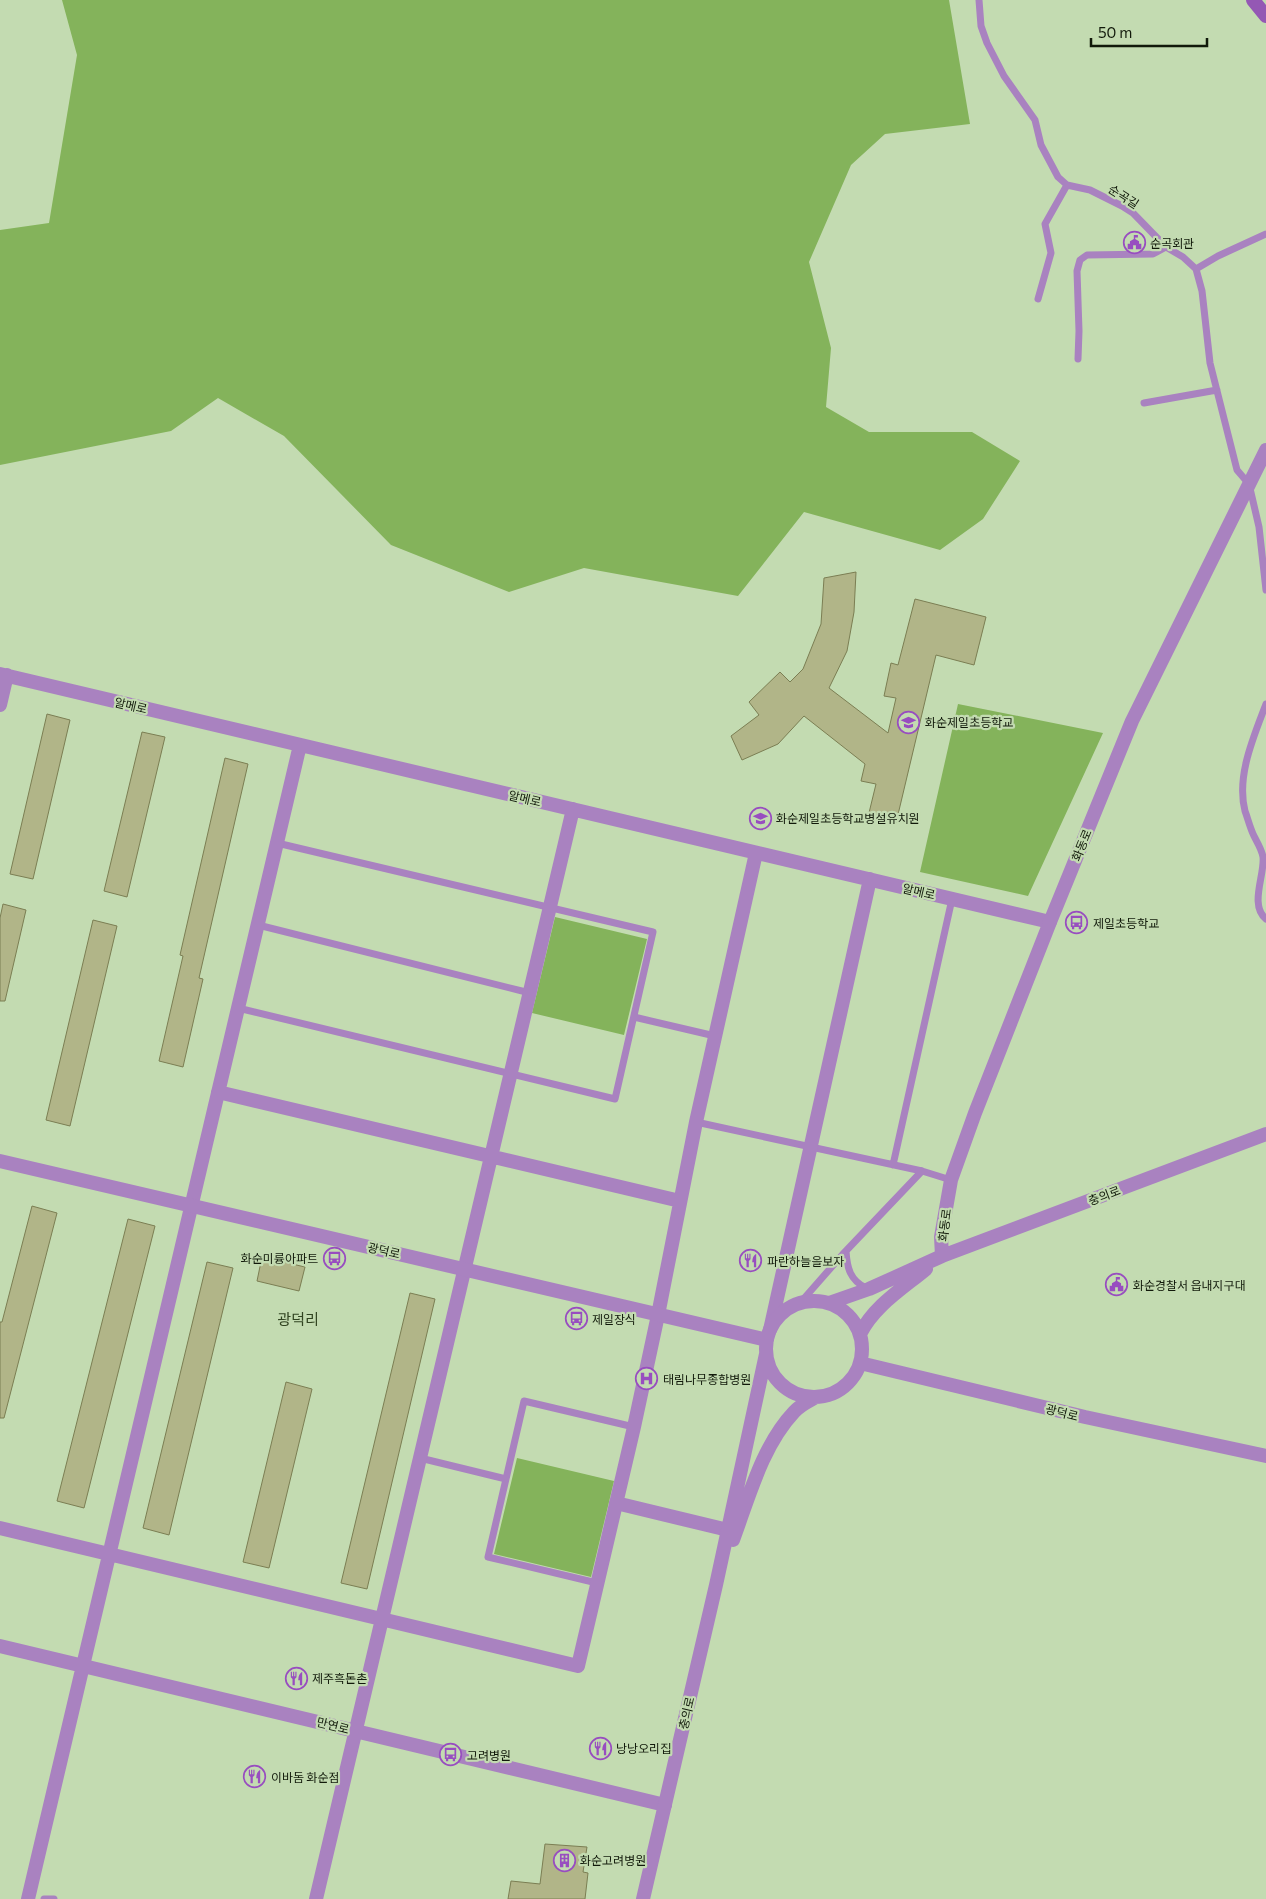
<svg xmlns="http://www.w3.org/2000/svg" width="1266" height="1899" font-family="Commissioner,'Noto Sans KR',sans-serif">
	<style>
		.green { fill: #84b35b }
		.building { fill: #b1b588; stroke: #7b7e53 }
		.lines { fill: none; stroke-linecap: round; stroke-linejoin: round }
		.service { stroke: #a982c0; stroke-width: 7 }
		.minor { stroke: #a982c0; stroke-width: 14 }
		.tertiary { stroke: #a982c0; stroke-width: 14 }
		.secondary { stroke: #9458b4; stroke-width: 14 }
		.labels { text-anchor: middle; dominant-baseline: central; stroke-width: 4.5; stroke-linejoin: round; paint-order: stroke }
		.street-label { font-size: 12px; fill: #11190a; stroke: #c3dbb1 }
		.poi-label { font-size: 12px; fill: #11190a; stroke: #c3dbb1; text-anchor: start }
		.quarter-label { font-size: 15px; fill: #314421; stroke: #c3dbb1 }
	</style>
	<rect width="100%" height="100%" fill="#c3dbb1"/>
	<path class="green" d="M62 0H949L970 124 885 134 851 165 809 262 831 348 826 407 869 432H972L1020 461 983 519 940 550 804 512 738 596 584 568 509 592 391 545 284 436 218 398 171 431 0 465V230L49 223 77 55Z
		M958 704 1103 733 1028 896 920 872Z
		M555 917 647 939 624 1035 532 1013Z
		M517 1458 614 1481 591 1577 494 1554Z"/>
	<path class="building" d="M856 572 854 612 847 651 829 688 888 733 896 698 884 696 891 663 898 665 915 599 986 617 974 665 936 655 896 823 868 817 876 784 861 781 865 764 804 716 778 744 742 760 731 736 759 715 749 702 780 672 790 682 803 669 821 624 824 578Z
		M47 714 70 720 33 879 10 874Z
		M142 732 165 737 127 897 104 891Z
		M225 758 248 764 199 978 203 979 183 1067 159 1061 183 956 180 955Z
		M3 904 26 910 5 1001H0V918Z
		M93 920 117 926 70 1126 46 1120Z
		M32 1206 57 1213 4 1418H0V1322H2Z
		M128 1219 155 1226 84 1508 57 1501Z
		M262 1257 305 1267 299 1291 257 1281Z
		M207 1262 233 1268 169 1535 143 1528Z
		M410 1293 435 1299 367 1589 341 1583Z
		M286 1382 312 1389 269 1568 243 1562Z
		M545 1844 587 1847 583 1872 588 1873 585 1899H508L511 1881 540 1884Z"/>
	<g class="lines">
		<path class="service" d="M979 0 981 26 987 43 1004 76 1035 120 1041 145 1058 177 1067 185 1090 190 1122 206 1133 213 1166 247 1183 257 1196 269 1202 291 1210 363 1237 470 1249 484 1259 527 1266 590
			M1196 269 1218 256 1266 234
			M1038 299 1051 253 1045 224 1067 185
			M1078 359 1079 331 1077 271 1080 260 1087 255 1153 254 1166 247
			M1144 403 1217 390
			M1266 704C1254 736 1236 776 1245 811 1248 819 1250 828 1254 836 1257 842 1262 850 1263 857 1265 875 1249 905 1266 919
			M258 925 530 993
			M238 1008 615 1099 653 932 277 843
			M634 1017 715 1036
			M696 1122 922 1171 951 1180
			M893 1165 952 899
			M846 1251C847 1268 850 1280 866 1288
			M800 1303 843 1254 922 1171
			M420 1458 506 1479 488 1557 597 1583
			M506 1479 524 1401 634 1427
			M44 1899H54"/>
		<path class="minor" d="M0 674 1050 922
			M0 705 7 675
			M218 1092 680 1201
			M770 1330 870 879
			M616 1503 728 1530
			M0 1528 578 1666 634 1427 658 1315 696 1122 756 853
			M0 1646 665 1805
			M28 1899 300 745
			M316 1899 573 809"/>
		<path class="tertiary" d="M0 1161 767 1340
			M942 1256 941 1237 951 1180 975 1113 1050 922 1132 721 1266 450
			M766 1349a48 48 0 1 1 96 0a48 48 0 1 1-96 0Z
			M829 1303 869 1289 942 1256 1266 1134
			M860 1334C874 1306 902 1289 926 1269
			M860 1363 1085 1417 1266 1456
			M733 1540C749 1497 762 1446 794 1412 800 1405 809 1401 816 1397
			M643 1899 716 1585 766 1354"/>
		<path class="secondary" d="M1253 0 1266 16"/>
	</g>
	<defs>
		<symbol id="civic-ring" viewBox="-11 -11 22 22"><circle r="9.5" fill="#c3dbb1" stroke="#984dc0" stroke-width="1.5"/><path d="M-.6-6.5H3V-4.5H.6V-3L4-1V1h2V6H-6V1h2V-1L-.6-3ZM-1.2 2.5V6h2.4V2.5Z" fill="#984dc0"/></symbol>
		<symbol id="school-ring" viewBox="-11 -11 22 22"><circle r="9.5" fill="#c3dbb1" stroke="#984dc0" stroke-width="1.5"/><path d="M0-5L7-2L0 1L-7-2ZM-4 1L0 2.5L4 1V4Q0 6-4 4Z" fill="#984dc0"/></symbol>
		<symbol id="bus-ring" viewBox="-11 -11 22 22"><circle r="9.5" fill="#c3dbb1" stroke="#984dc0" stroke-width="1.5"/><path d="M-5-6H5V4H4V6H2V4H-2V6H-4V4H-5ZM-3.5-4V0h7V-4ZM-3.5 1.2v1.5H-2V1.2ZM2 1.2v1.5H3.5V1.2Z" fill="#984dc0"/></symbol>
		<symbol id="restaurant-ring" viewBox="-11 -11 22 22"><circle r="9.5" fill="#c3dbb1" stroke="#984dc0" stroke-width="1.5"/><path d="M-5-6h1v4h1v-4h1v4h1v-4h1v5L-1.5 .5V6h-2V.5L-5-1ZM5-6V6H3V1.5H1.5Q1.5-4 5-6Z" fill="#984dc0"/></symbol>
		<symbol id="hospital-ring" viewBox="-11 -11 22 22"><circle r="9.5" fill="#c3dbb1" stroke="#984dc0" stroke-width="1.5"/><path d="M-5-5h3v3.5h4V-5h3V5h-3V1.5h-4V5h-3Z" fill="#984dc0"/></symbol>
		<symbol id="building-ring" viewBox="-11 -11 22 22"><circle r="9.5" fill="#c3dbb1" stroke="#984dc0" stroke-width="1.5"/><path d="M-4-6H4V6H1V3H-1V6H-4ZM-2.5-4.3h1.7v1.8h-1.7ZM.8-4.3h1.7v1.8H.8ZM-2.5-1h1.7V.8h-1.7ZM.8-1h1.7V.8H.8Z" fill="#984dc0"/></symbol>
	</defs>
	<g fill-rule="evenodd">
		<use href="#civic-ring" x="1122" y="230" width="25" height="25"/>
		<use href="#school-ring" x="896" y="710" width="25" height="25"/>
		<use href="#school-ring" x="748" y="806" width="25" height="25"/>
		<use href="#bus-ring" x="1064" y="910" width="25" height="25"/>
		<use href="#bus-ring" x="322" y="1246" width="25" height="25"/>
		<use href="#restaurant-ring" x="738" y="1248" width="25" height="25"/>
		<use href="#civic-ring" x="1104" y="1272" width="25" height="25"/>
		<use href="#bus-ring" x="564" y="1306" width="25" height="25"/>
		<use href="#hospital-ring" x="634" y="1366" width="25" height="25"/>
		<use href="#restaurant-ring" x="284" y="1666" width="25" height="25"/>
		<use href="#restaurant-ring" x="588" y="1736" width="25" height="25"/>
		<use href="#bus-ring" x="438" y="1742" width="25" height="25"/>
		<use href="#restaurant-ring" x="242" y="1764" width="25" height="25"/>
		<use href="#building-ring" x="552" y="1848" width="25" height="25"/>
	</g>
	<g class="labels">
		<g class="street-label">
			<text transform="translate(1124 196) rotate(32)">순곡길</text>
			<text transform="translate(131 705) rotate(13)">알메로</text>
			<text transform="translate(525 798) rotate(13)">알메로</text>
			<text transform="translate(1081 845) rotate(-68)">화동로</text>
			<text transform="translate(919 891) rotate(13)">알메로</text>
			<text transform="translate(1104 1195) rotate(-21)">충의로</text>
			<text transform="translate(944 1225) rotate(-83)">화동로</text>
			<text transform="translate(384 1250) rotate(13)">광덕로</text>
			<text transform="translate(1062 1412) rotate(14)">광덕로</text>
			<text transform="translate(686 1713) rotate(-77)">충의로</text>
			<text transform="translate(333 1725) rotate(14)">만연로</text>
		</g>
		<g class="poi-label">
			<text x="1150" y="243">순곡회관</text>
			<text x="925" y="722">화순제일초등학교</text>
			<text x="776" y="818">화순제일초등학교병설유치원</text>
			<text x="1093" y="923">제일초등학교</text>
			<text x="318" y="1258" text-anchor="end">화순미륭아파트</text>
			<text x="767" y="1261">파란하늘을보자</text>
			<text x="1133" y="1285">화순경찰서 읍내지구대</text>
			<text x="592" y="1319">제일장식</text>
			<text x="663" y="1379">태림나무종합병원</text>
			<text x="312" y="1678">제주흑돈촌</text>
			<text x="616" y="1748">낭낭오리집</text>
			<text x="467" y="1755">고려병원</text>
			<text x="271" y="1777">이바돔 화순점</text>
			<text x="580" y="1860">화순고려병원</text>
		</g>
		<g class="quarter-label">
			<text x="298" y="1319">광덕리</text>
		</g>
	</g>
	<path d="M1091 38v8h116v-8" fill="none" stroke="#11190a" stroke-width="2.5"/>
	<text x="1098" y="38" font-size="15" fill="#11190a" stroke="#c3dbb1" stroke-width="4" paint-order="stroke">50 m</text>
</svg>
